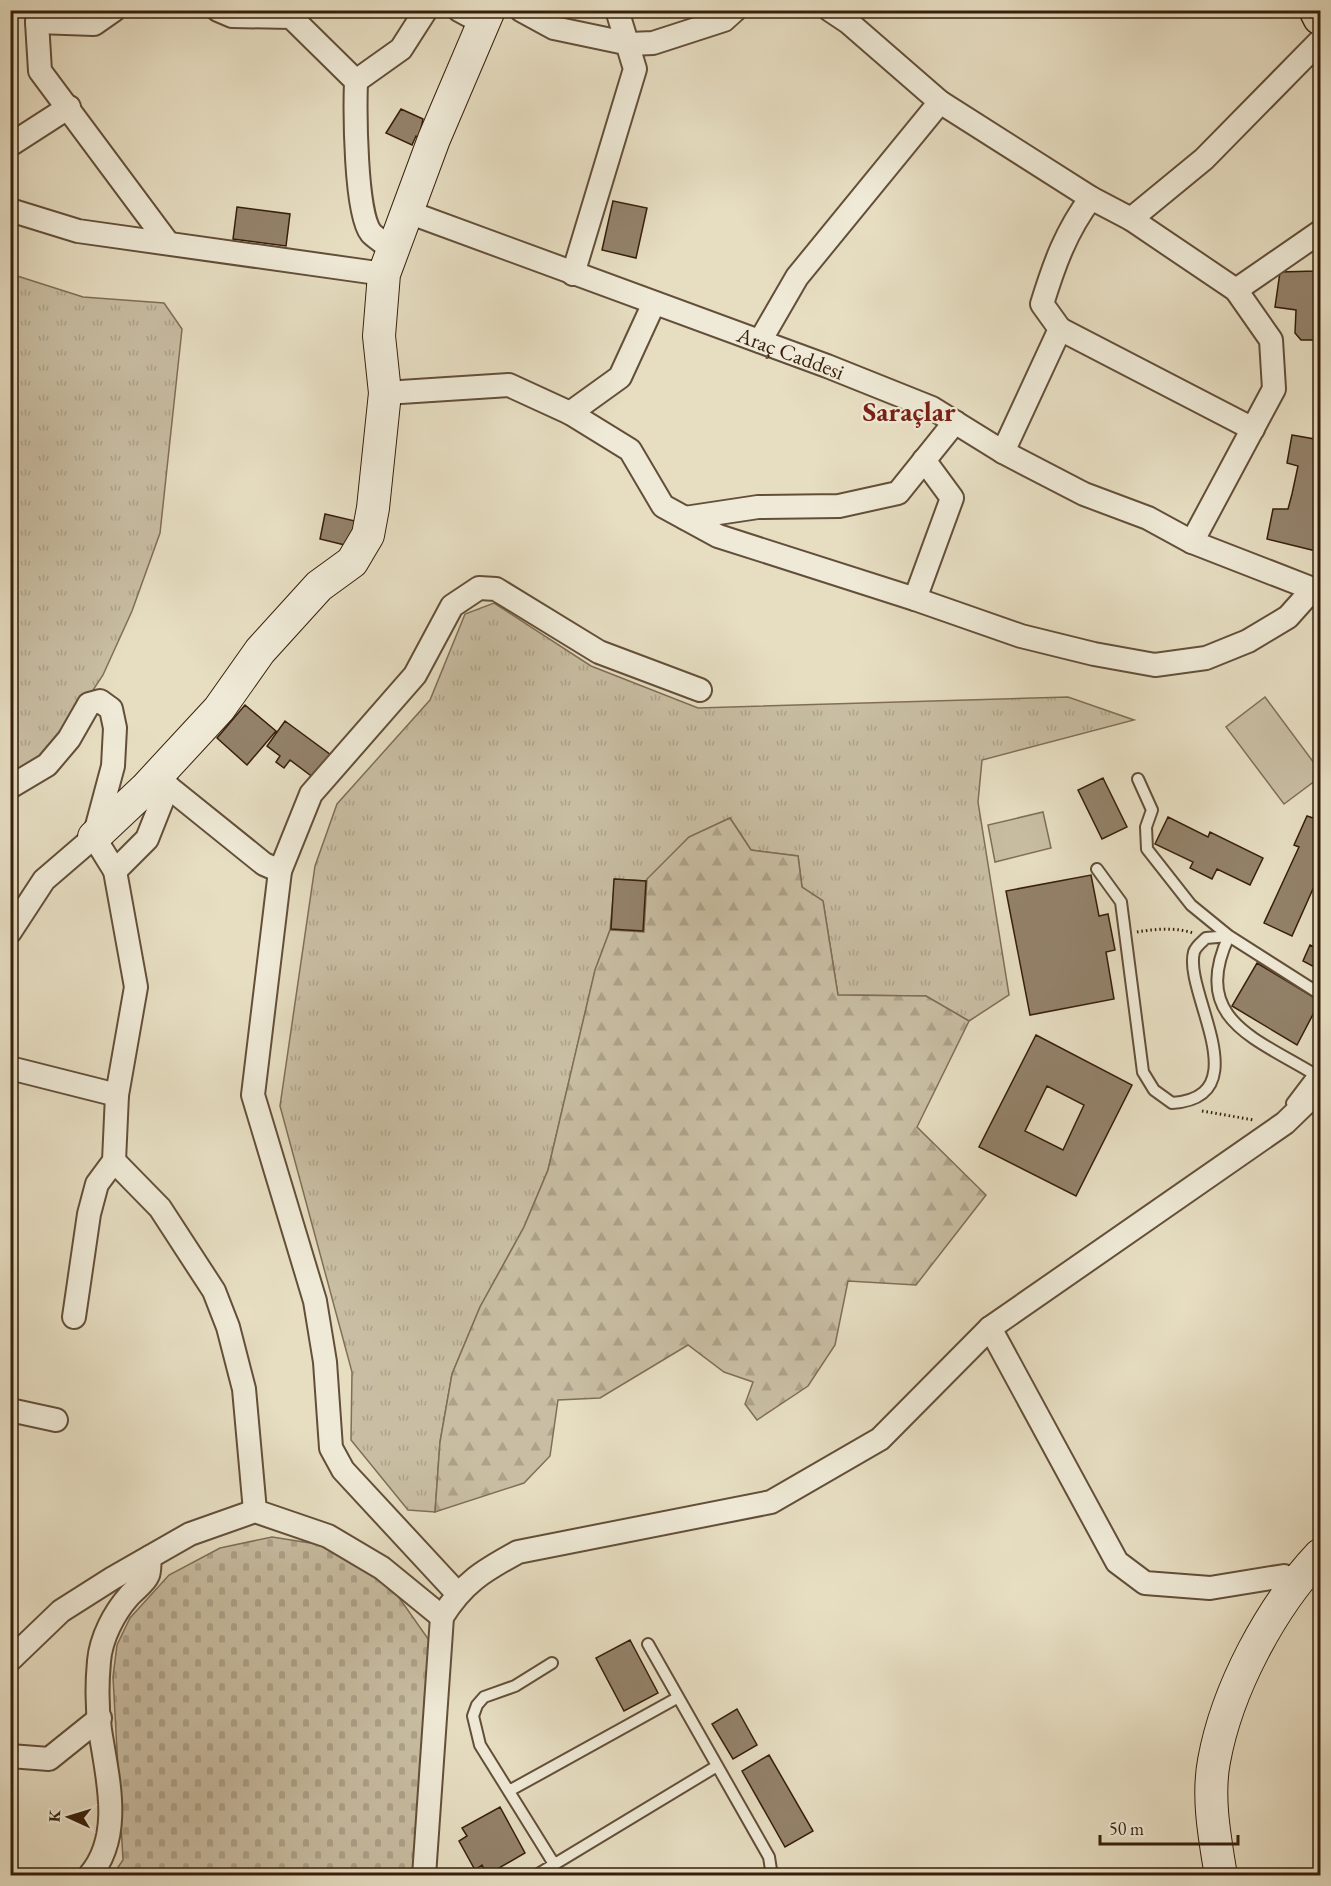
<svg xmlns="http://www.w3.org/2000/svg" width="1331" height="1886" font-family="'EB Garamond',serif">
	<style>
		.grass { fill: url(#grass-tufts); stroke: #806e57; stroke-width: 1.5 }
		.forest { fill: url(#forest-firs); stroke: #806e57; stroke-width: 1.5 }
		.cemetery { fill: url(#cemetery-stones); stroke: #806e57; stroke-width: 1.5 }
		.pitch { fill: #c9bea3; stroke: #806e57; stroke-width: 1.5 }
		.building { fill: #93826a; stroke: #371f0b; stroke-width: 1.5; fill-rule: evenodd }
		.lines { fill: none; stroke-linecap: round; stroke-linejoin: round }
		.lane-casing { stroke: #634f39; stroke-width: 14 }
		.street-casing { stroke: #634f39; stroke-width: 26 }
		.secondary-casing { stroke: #371f0b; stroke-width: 34 }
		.primary-casing { stroke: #371f0b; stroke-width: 36 }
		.path { stroke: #371f0b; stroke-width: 3; stroke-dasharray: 1.5 3; stroke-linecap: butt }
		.lane { stroke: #efead7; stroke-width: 10 }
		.street { stroke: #efead7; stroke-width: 22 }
		.secondary { stroke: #efead7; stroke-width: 32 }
		.primary { stroke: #e7dec2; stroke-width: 33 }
		.labels { text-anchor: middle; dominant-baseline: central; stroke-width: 4.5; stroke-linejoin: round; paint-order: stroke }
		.street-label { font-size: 22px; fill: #371f0b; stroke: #efead7 }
		.district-label { font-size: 28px; font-weight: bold; fill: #7a1f14; stroke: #efead7 }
	</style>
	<defs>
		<pattern id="grass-tufts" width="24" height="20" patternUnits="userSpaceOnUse" patternTransform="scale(1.5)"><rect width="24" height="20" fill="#c9bea3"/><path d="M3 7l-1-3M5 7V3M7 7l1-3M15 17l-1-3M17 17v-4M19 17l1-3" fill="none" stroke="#ada38b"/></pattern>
		<pattern id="forest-firs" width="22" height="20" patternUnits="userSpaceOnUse" patternTransform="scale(1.5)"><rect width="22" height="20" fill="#c9bea3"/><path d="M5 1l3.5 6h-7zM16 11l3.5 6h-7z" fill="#ada38b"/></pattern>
		<pattern id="cemetery-stones" width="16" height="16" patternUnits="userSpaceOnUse" patternTransform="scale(1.5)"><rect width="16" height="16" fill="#c9bea3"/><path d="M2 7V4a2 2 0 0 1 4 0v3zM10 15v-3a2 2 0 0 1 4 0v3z" fill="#ada38b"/></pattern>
	</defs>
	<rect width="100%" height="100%" fill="#e7dec2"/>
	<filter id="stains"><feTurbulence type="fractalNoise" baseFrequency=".00333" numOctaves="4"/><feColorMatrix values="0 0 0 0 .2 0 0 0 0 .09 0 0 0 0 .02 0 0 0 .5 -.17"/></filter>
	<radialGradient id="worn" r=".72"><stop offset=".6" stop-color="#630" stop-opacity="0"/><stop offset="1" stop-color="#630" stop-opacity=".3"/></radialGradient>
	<path class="grass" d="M11 274 83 297 164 303 182 329 160 533 132 611 103 675 55 748 11 785Z
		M494 603 591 666 698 708 1068 697 1134 720 982 760 978 802 1009 995 969 1021 926 996 838 995 823 901 802 887 798 856 751 850 730 818 689 837 646 881 615 879 610 930 595 971 548 1170 524 1227 480 1307 452 1374 440 1442 435 1512 408 1510 351 1440 352 1372 280 1106 315 866 337 804 430 700 465 614Z"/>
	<path class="forest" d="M730 818 751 850 798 856 802 887 823 901 838 995 926 996 969 1021 917 1127 986 1195 916 1285 848 1281 835 1345 808 1386 757 1420 745 1404 753 1382 724 1372 688 1345 600 1398 558 1400 550 1456 524 1483 435 1512 440 1442 452 1374 480 1307 524 1227 548 1170 595 970 610 930 644 932 647 879 689 837Z"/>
	<path class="cemetery" d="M272 1537 323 1545 373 1572 393 1589 431 1643 418 1875 112 1876 123 1860 113 1677 117 1645 130 1618 169 1575 220 1548Z"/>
	<path class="pitch" d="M1265 697 1320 771V777L1284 804 1226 727Z
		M1043 812 1051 848 995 862 988 825Z"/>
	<path class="building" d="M401 109 423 119 419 138 416 136 412 145 386 133Z
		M613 201 647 208 636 258 602 250Z
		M237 207 290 214 286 246 233 239Z
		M1320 268V330L1315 340H1301L1295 333 1296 310 1275 307 1280 272 1316 271Z
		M1292 435 1320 440V552L1267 539 1273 509H1288L1292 494 1298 466 1287 463Z
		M325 514 355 521 349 546 320 539Z
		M245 705 276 731 247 765 217 738Z
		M285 721 335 758 318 781 290 760 284 768 276 762 280 756 267 746Z
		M1103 778 1127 827 1102 839 1078 790Z
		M1320 802V873L1292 936 1264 923 1299 847 1294 845 1307 816 1313 818Z
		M1168 817 1208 837 1210 832 1263 858 1250 885 1217 869 1212 879 1190 868 1193 862 1155 844Z
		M1091 875 1099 916 1108 914 1115 950 1106 952 1114 999 1030 1015 1006 891Z
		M614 879 646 881 643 931 611 929Z
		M1310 945 1320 950V970L1303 961Z
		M1257 963 1320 1001 1297 1045 1232 1006Z
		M1036 1035 1132 1085 1076 1196 979 1147ZM1047 1086 1084 1105 1063 1150 1025 1131Z
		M630 1640 658 1693 624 1711 596 1658Z
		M737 1709 757 1745 733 1759 712 1724Z
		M769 1755 813 1831 785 1847 742 1771Z
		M500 1807 525 1853 487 1875 482 1865 475 1870 459 1841 467 1836 462 1828Z"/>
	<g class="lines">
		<defs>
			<path id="lane" d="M1138 779 1152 810 1146 827 1147 849 1191 905 1229 936 1320 994
				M1097 869 1121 902 1143 1072 1154 1090 1172 1103C1260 1097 1183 992 1194 952 1196 946 1202 942 1206 938L1229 936C1190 1019 1255 1038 1314 1074L1292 1103
				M648 1644 769 1857 772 1876
				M552 1663 515 1686 484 1697 477 1705 473 1716 480 1745 554 1864
				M509 1791 677 1698
				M535 1876 717 1766"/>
			<g id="street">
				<path d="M48 10 37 22 40 71 168 243"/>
				<path d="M218 10 232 16 291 17 356 81C355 109 355 213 371 233 377 239 387 245 393 250"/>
				<path d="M459 10 483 23"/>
				<path d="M521 10 554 28 630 44 653 43 724 20 735 10"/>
				<path d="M830 10 848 22 940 102 1091 198 1131 219 1236 290 1271 340 1274 389 1192 542"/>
				<path d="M37 22 94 24 114 10"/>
				<path d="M356 81 401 49 426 10"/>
				<path d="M10 145 69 107"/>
				<path d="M10 210 78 231 384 274"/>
				<path id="s1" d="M408 212 827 366 932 408 1003 452 1084 494 1148 518 1192 542 1313 589 1320 590"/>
				<path d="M1131 219 1204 159 1320 41"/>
				<path d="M573 274 635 69 617 10"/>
				<path d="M1236 290 1320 232"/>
				<path d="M1060 329 1253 429"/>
				<path d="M760 341 797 277 940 102"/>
				<path d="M385 393 509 385 570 413 630 450 663 506 718 536 915 599 1021 636 1094 654 1155 665 1206 658 1248 641 1288 617 1313 589"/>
				<path d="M570 413 620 377 654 303"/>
				<path d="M1003 452 1060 329 1042 304C1054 265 1066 231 1091 198"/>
				<path d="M685 518 758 507 839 506 898 493 955 422"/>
				<path d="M915 599 952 498 924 460"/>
				<path d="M156 777 264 864 280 871"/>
				<path d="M10 787 47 765 69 739 89 704 100 701 111 709 115 728 113 766 94 837 44 880 10 932"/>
				<path d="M115 871 147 839 168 786"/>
				<path d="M10 1068 117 1095"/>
				<path d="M114 1161 160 1208 214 1291 228 1327 244 1389 255 1511"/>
				<path d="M74 1317 89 1214 97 1184 114 1161 117 1095 136 987 115 871 94 837"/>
				<path d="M990 1328 1117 1562 1145 1583 1210 1588 1284 1576 1294 1583"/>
				<path d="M10 1410 56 1420"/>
				<path d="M457 1593 343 1470 331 1448 325 1362 315 1301 253 1095 280 871 311 794 415 675 452 606 479 588 496 589 599 652 700 690"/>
				<path d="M10 1660 61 1611 113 1578 190 1534 255 1511 328 1536 382 1568 442 1617"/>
				<path d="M10 1756 49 1759 100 1718"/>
				<path d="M89 1876C124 1836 107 1776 100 1730 97 1709 97 1683 99 1661 101 1638 114 1613 129 1596 135 1589 145 1583 148 1575 150 1571 149 1562 150 1557"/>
				<path d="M424 1876 442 1617C463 1583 483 1571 518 1552L771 1502 880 1439 990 1328 1285 1123 1320 1089"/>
			</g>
			<path id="secondary" d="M94 837 145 789 219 709 260 651 319 586 352 562 368 535 373 508 385 393 379 336 384 274 434 139 489 10
				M1221 1876C1215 1839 1207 1798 1214 1761 1227 1689 1271 1607 1320 1555"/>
			<path id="primary" d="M1316 10 1320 18"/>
		</defs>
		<use href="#lane" class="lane-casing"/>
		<use href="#street" class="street-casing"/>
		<use href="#secondary" class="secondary-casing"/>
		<use href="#primary" class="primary-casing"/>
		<path class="path" d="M1137 932C1155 929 1175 927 1193 933
			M1202 1111 1254 1120"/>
		<use href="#lane" class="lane"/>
		<use href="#street" class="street"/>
		<use href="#secondary" class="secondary"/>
		<use href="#primary" class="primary"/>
	</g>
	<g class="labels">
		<g class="street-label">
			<text stroke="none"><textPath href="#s1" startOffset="408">Araç Caddesi</textPath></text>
		</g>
		<g class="district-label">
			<text x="909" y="411">Saraçlar</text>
		</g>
	</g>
	<rect width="1331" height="1886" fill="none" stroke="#e7dec2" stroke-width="36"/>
	<rect x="12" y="12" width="1307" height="1862" fill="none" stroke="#371f0b" stroke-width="3"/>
	<rect x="18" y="18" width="1295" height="1850" fill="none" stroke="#371f0b" stroke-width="1.5"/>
	<g transform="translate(69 1817) rotate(274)" stroke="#efead7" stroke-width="4.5" paint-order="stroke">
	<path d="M0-4.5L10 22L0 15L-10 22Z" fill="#371f0b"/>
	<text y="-9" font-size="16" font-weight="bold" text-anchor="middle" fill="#371f0b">K</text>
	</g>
	<path d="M1100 1835v9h138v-9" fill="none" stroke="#371f0b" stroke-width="3"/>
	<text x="1109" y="1835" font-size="18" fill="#371f0b" stroke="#efead7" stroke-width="4.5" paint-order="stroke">50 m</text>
	<rect width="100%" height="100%" filter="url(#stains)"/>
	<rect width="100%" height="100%" fill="url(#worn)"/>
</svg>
